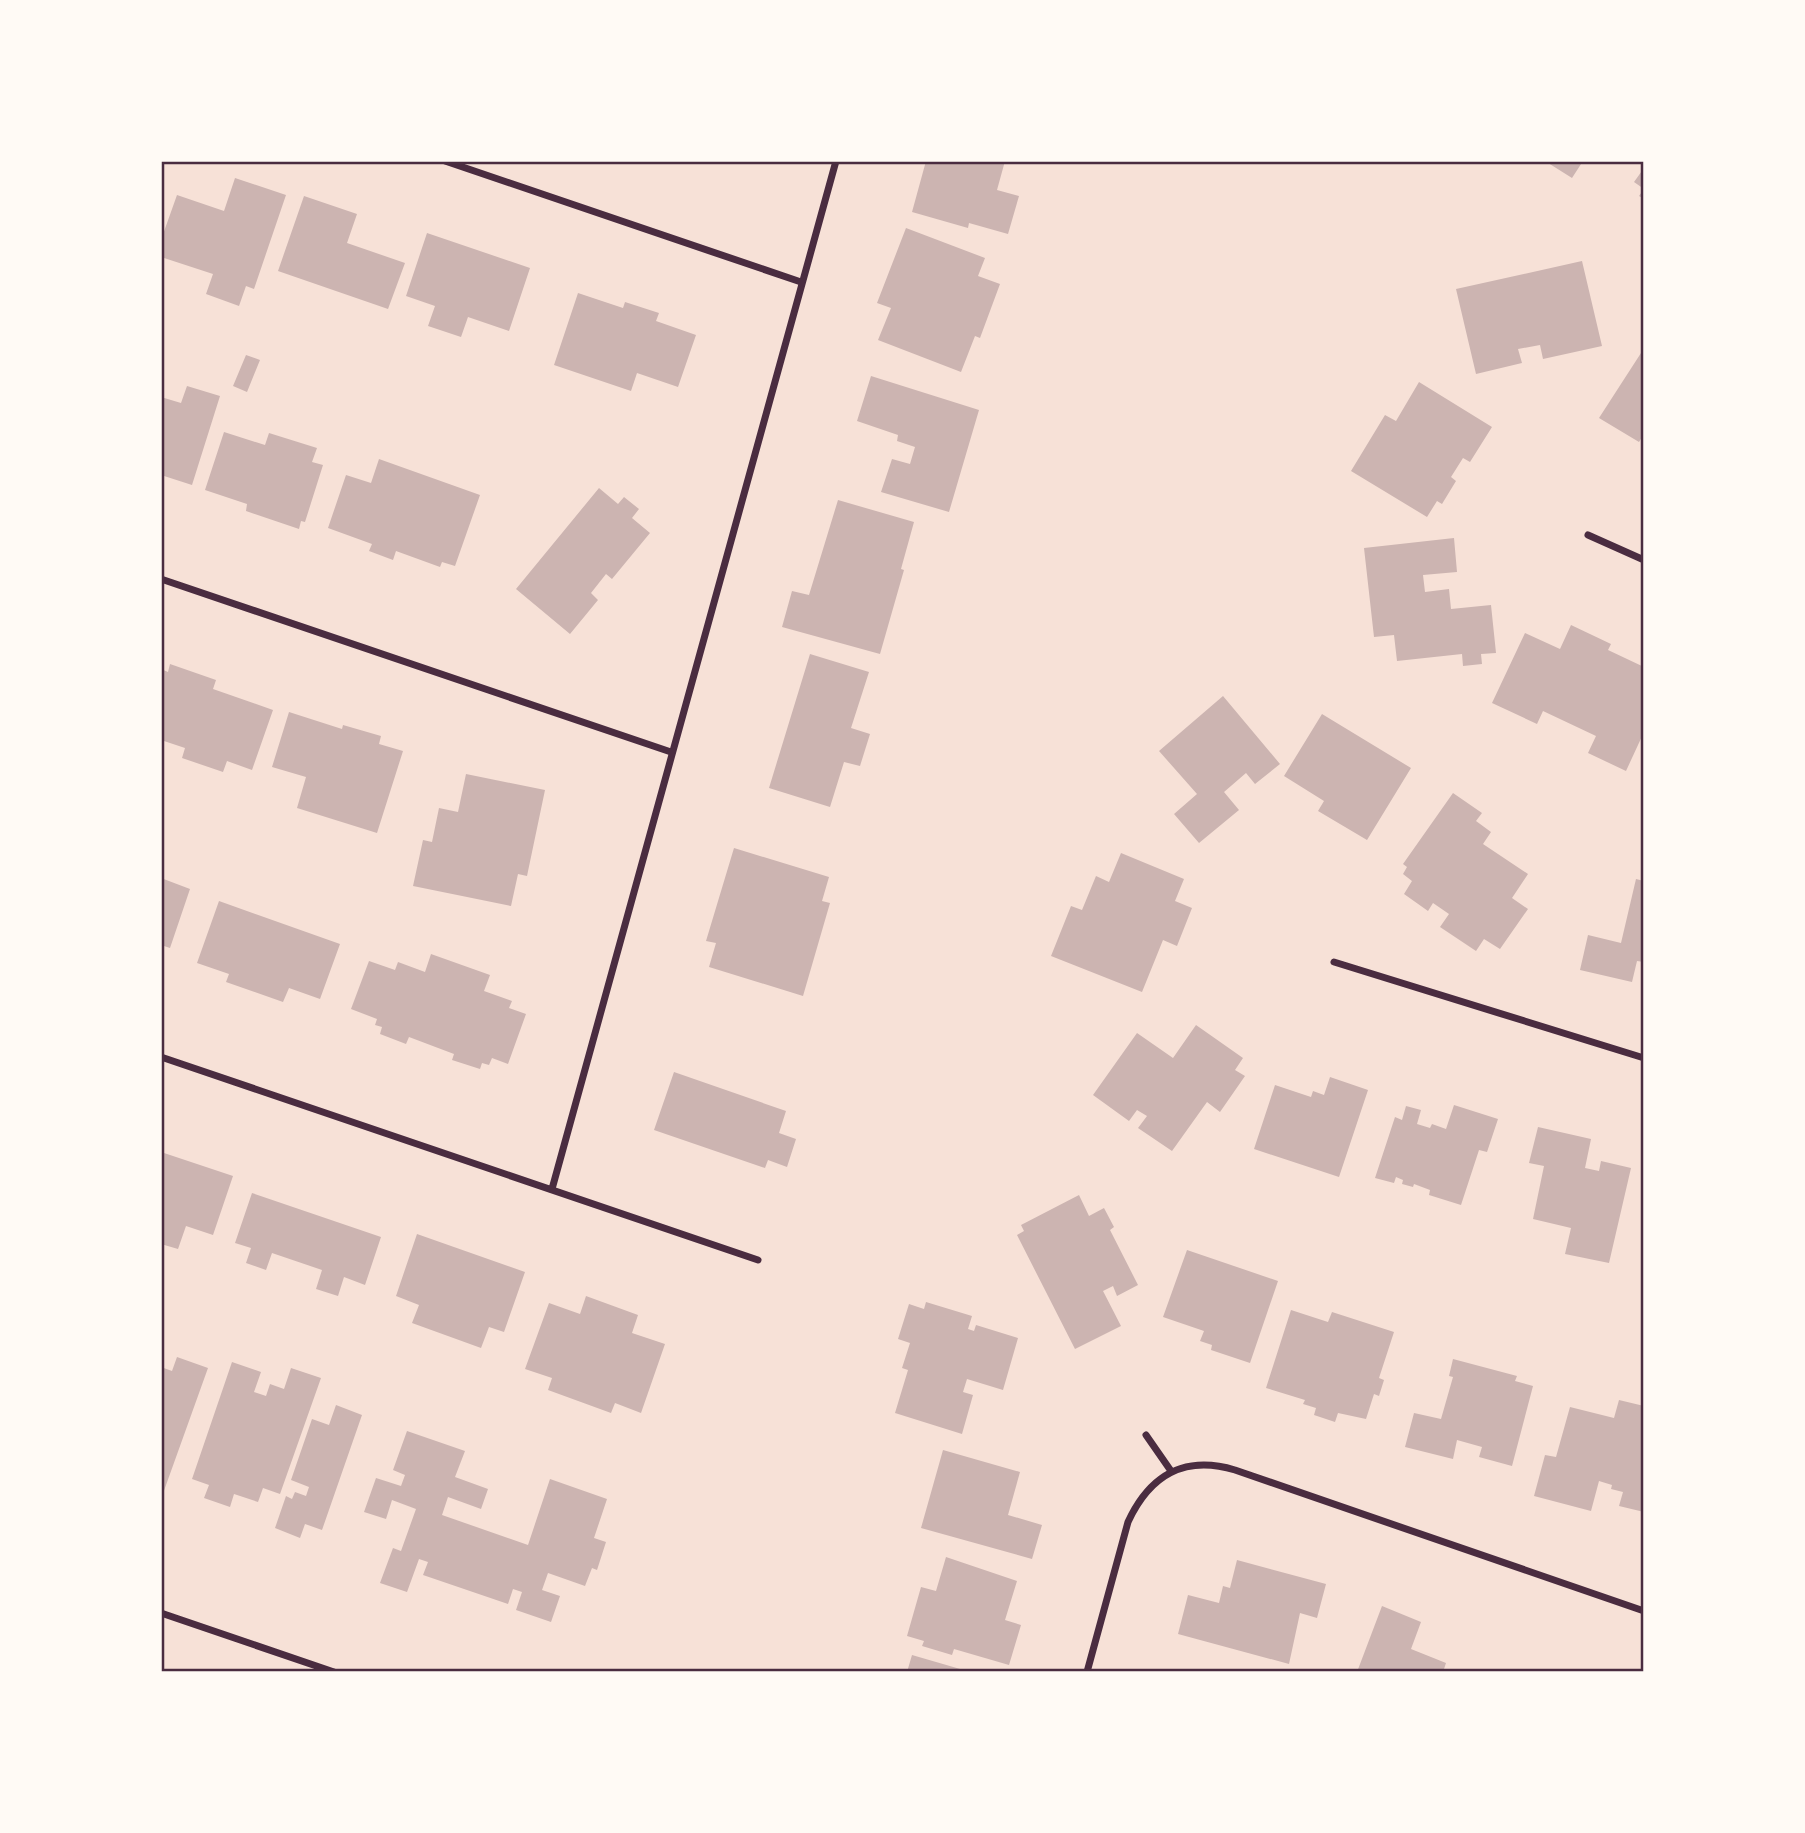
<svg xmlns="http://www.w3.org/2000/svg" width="1805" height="1833" font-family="Rubik,sans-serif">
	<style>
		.building { fill: #ccb4b1 }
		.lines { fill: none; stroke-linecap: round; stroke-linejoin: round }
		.minor { stroke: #4a2c40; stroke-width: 7 }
		.neatline { fill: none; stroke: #4a2c40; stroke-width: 2.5 }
	</style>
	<rect width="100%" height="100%" fill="#f7e1d7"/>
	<path class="building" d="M926 161H1005L997 190 1019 196 1008 234 969 223 968 228 912 212Z
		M1545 161H1583L1572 178Z
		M1644 168V199L1639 196 1644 189 1634 182Z
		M235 178 286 195 254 289 246 286 239 306 206 294 213 274 161 257V240L177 195 224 211Z
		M304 196 357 214 347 243 405 263 388 309 278 271Z
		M906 228 985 258 978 276 1000 284 980 338 975 336 961 372 878 340 891 308 877 303Z
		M427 233 530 268 509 331 468 317 461 337 428 326 435 306 406 296Z
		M1582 261 1602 346 1543 359 1540 345 1518 349 1522 363 1476 374 1456 289Z
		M578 293 623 308 625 302 659 313 656 321 696 335 678 387 637 373 631 391 554 365Z
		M1641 353 1644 355V434L1639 442 1599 418Z
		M246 355 260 360 247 392 233 386Z
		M871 376 979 410 949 512 881 492 892 459 910 464 915 447 897 441 898 435 857 421Z
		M1419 382 1492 427 1470 462 1463 458 1451 477 1456 481 1442 504 1437 501 1427 517 1351 471 1385 415 1396 421Z
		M187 386 220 396 192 485 161 475V397L181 403Z
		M224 432 265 445 269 433 317 448 312 462 323 465 305 522 301 521 299 529 246 511 247 504 205 490Z
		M379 459 480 495 455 566 442 562 440 567 396 551 393 560 369 551 372 544 328 528 346 475 371 483Z
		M599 488 618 504 624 497 639 509 632 518 650 533 612 579 606 574 591 593 598 600 570 634 516 589Z
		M838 500 914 522 901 569 904 570 880 654 782 627 792 591 809 595Z
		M1454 538 1457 572 1423 575 1425 592 1449 589 1451 609 1491 605 1496 653 1481 654 1482 664 1463 666 1462 654 1397 661 1394 635 1374 637 1364 548Z
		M1571 625 1611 644 1608 650 1644 667V732L1626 771 1588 753 1596 736 1543 711 1537 724 1492 703 1525 633 1560 649Z
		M810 654 869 672 851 728 870 734 860 766 844 762 830 807 769 788Z
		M170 664 216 680 213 689 273 710 252 770 227 761 223 772 182 758 185 748 161 740V669L168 672Z
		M1223 696 1280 764 1255 784 1246 773 1224 792 1239 810 1199 843 1174 814 1197 794 1159 751Z
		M289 712 342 729 343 725 381 736 379 744 403 751 377 833 297 808 306 777 272 767Z
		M1322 714 1411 768 1367 840 1318 811 1324 801 1284 776Z
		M466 774 545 790 527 876 518 874 511 906 413 886 423 840 432 842 439 808 458 812Z
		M1453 793 1482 813 1476 821 1491 832 1483 844 1528 874 1512 898 1528 909 1500 949 1484 939 1476 951 1440 927 1449 914 1433 903 1428 911 1404 894 1412 881 1403 874 1407 867 1403 864Z
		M734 848 829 877 822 901 830 903 803 996 709 967 716 943 706 941Z
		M1121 853 1184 879 1175 901 1192 908 1177 946 1163 940 1142 992 1051 956 1071 906 1082 910 1096 876 1109 882Z
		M161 878 190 889 170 948 161 945Z
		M1636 879 1644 881V962L1637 961 1632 982 1580 970 1588 935 1621 943Z
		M219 901 340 944 320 999 289 988 283 1002 226 982 229 974 197 963Z
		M431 954 490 975 484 991 512 1001 509 1008 526 1014 508 1064 492 1058 489 1065 482 1063 480 1069 452 1060 454 1054 409 1037 406 1044 380 1034 382 1027 375 1025 377 1019 351 1009 369 961 395 970 398 962 425 972Z
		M1196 1025 1243 1058 1235 1070 1245 1076 1220 1112 1207 1102 1172 1151 1138 1128 1147 1116 1137 1110 1129 1121 1093 1095 1137 1033 1173 1058Z
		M674 1072 786 1111 779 1133 796 1139 787 1167 768 1160 765 1168 654 1130Z
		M1330 1077 1368 1090 1339 1177 1254 1149 1275 1085 1311 1097 1313 1091 1324 1095Z
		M1454 1105 1498 1119 1487 1152 1479 1150 1461 1205 1429 1195 1430 1190 1414 1184 1413 1187 1402 1184 1403 1180 1396 1177 1394 1183 1375 1178 1395 1117 1402 1120 1406 1106 1421 1110 1417 1124 1430 1128 1432 1124 1446 1129Z
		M1538 1127 1591 1139 1585 1168 1599 1171 1601 1161 1631 1168 1609 1263 1565 1254 1571 1228 1533 1219 1544 1166 1529 1163Z
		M161 1152 233 1176 213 1235 186 1226 178 1249 161 1244Z
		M252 1193 381 1237 365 1285 344 1277 338 1296 316 1289 322 1270 272 1253 266 1270 246 1263 251 1248 235 1243Z
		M1079 1195 1089 1216 1104 1208 1114 1227 1110 1230 1138 1285 1117 1296 1113 1286 1103 1291 1121 1326 1075 1349 1017 1235 1024 1231 1021 1225Z
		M417 1234 525 1272 504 1332 489 1327 481 1348 412 1323 419 1305 396 1296Z
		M1187 1250 1278 1281 1250 1363 1211 1350 1212 1345 1200 1341 1204 1331 1163 1317Z
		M586 1296 638 1315 632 1333 665 1344 641 1413 615 1403 611 1413 548 1390 552 1378 525 1369 549 1303 580 1314Z
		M926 1302 972 1316 968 1329 974 1331 976 1325 1018 1338 1003 1390 967 1379 963 1392 973 1395 962 1434 895 1413 908 1370 902 1368 910 1343 898 1339 909 1304 924 1309Z
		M1291 1310 1328 1322 1332 1312 1394 1332 1379 1378 1384 1380 1379 1396 1374 1394 1366 1419 1338 1413 1335 1422 1314 1415 1316 1408 1303 1404 1305 1400 1266 1388Z
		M177 1357 208 1368 161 1499V1367L172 1371Z
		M1453 1359 1517 1376 1515 1381 1533 1386 1512 1466 1479 1457 1482 1447 1457 1440 1453 1459 1405 1447 1414 1413 1441 1419 1453 1377 1449 1376Z
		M232 1362 261 1372 254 1392 266 1396 270 1384 284 1389 291 1368 321 1378 280 1494 263 1488 258 1502 234 1494 230 1507 204 1498 209 1485 192 1479Z
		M1619 1400 1644 1406V1512L1619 1506 1623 1492 1611 1489 1612 1485 1599 1481 1591 1511 1534 1496 1545 1455 1556 1457 1570 1407 1614 1418Z
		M336 1405 362 1415 322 1530 305 1524 300 1538 275 1528 286 1496 292 1499 295 1492 306 1496 309 1487 291 1480 312 1419 329 1425Z
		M407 1431 465 1451 455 1477 488 1489 481 1509 448 1497 442 1515 528 1545 550 1479 607 1499 594 1538 606 1542 597 1570 592 1568 585 1586 548 1573 542 1590 560 1596 551 1622 516 1610 522 1592 513 1589 508 1604 423 1575 428 1562 419 1559 407 1592 380 1583 393 1548 401 1551 416 1509 392 1500 386 1519 364 1512 376 1478 401 1486 405 1475 393 1470Z
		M943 1450 1020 1472 1008 1515 1042 1525 1032 1559 921 1528Z
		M946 1557 1017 1581 1005 1620 1021 1625 1009 1665 954 1649 952 1655 922 1646 924 1641 907 1636 921 1587 936 1591Z
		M1237 1560 1326 1584 1317 1618 1300 1613 1289 1664 1178 1634 1188 1595 1219 1603 1223 1586 1230 1588Z
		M1382 1606 1421 1622 1411 1649 1446 1663 1443 1672H1357Z
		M912 1655 967 1671V1672H907Z"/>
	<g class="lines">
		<path class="minor" d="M445 161 801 282
			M1588 535 1644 560
			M161 579 671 752
			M1334 962 1644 1058
			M161 1057 758 1260
			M552 1189 836 161
			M1146 1435 1171 1471
			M161 1613 334 1672
			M1087 1672 1128 1522C1150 1475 1184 1455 1235 1470L1644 1611"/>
	</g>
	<rect width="1805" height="1833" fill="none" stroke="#fffaf5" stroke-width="326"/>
	<rect x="163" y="163" width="1479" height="1507" class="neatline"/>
</svg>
